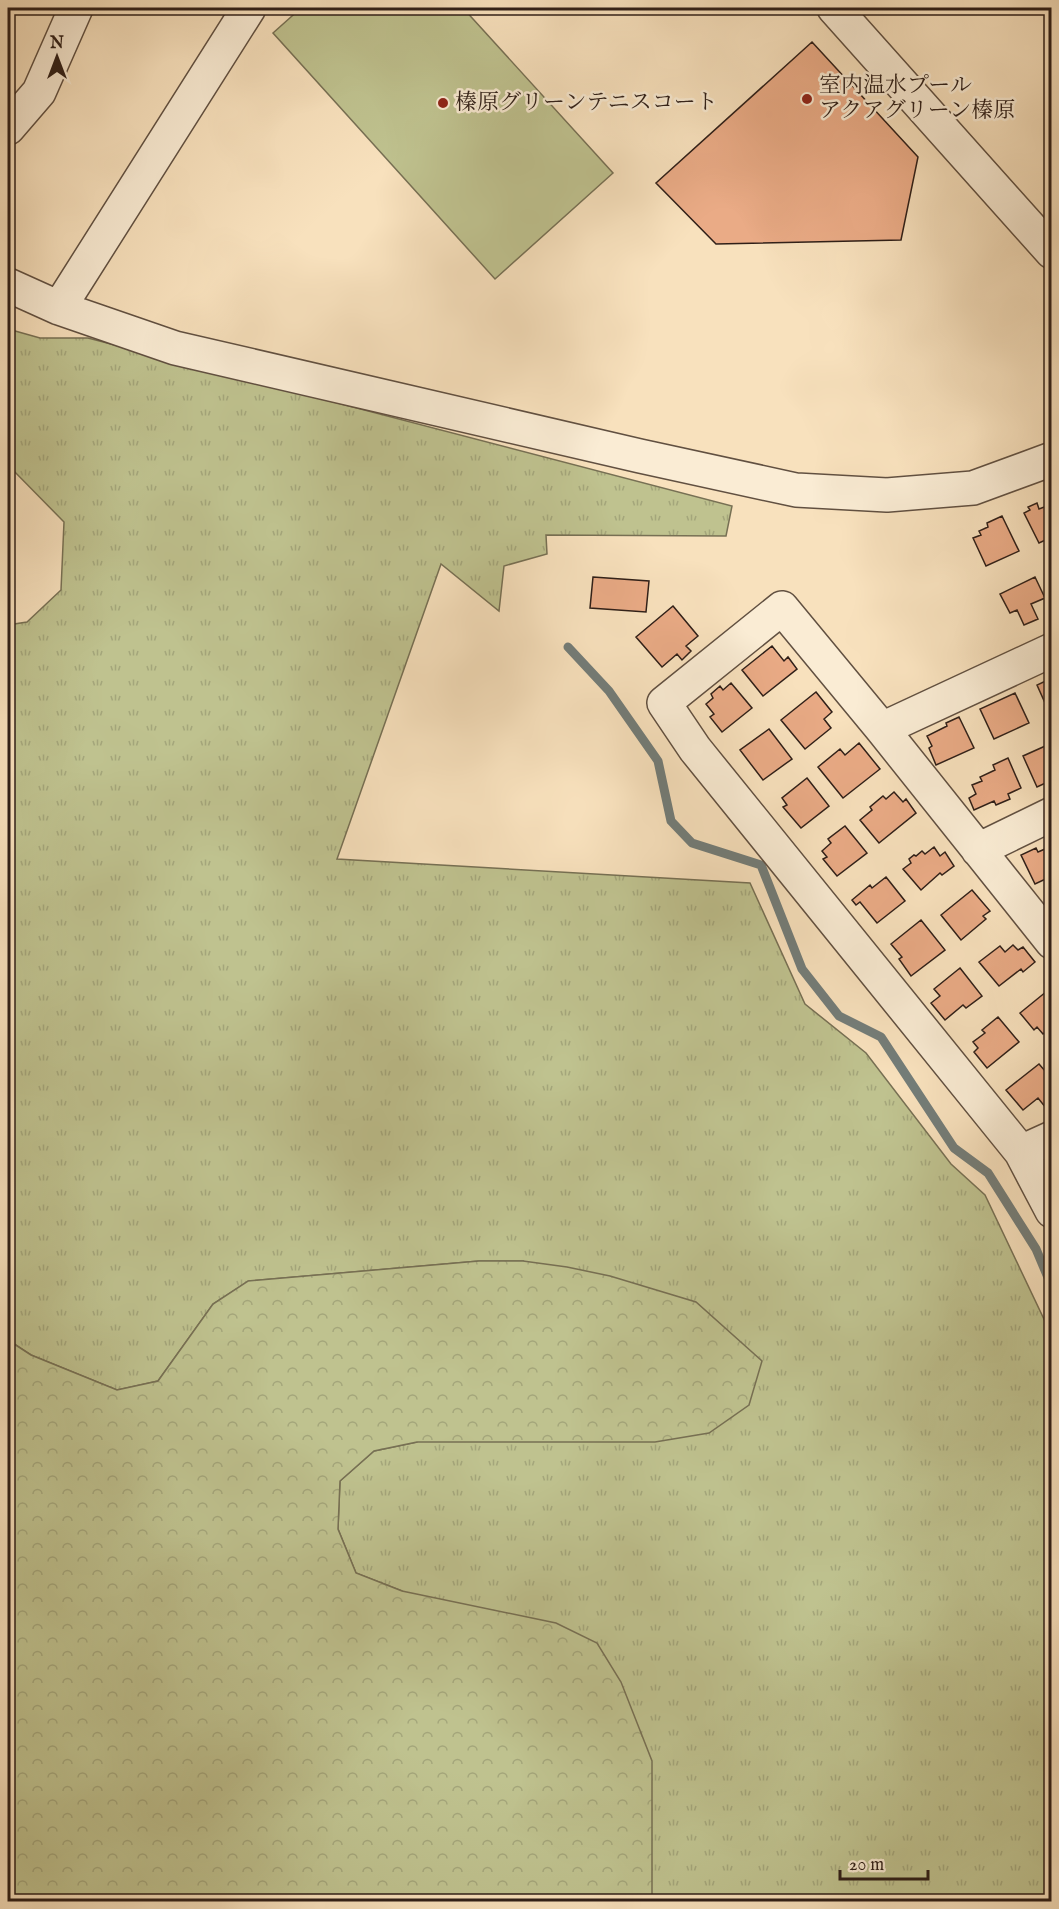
<svg xmlns="http://www.w3.org/2000/svg" width="1059" height="1909" font-family="'IM FELL English','Noto Serif JP',serif">
	<style>
		.grass { fill: url(#grass-tufts); stroke: #777054; stroke-width: 1.5 }
		.forest { fill: url(#forest-crowns); stroke: #777054; stroke-width: 1.5 }
		.garden { fill: #bfc28f; stroke: #777054; stroke-width: 1.5 }
		.lines { fill: none; stroke-linecap: round; stroke-linejoin: round }
		.stream { stroke: #737d79; stroke-width: 9 }
		.building { fill: #eaab86; stroke: #2f1f18; stroke-width: 1.5 }
		.minor-casing { stroke: #615041; stroke-width: 36 }
		.minor { stroke: #faecd4; stroke-width: 33 }
		.poi-dot { fill: #8f2418; stroke: #faecd4; stroke-width: 2 }
		.labels { text-anchor: middle; dominant-baseline: central; stroke-width: 5; stroke-linejoin: round; paint-order: stroke }
		.poi-label { font-size: 22px; fill: #2f1f18; stroke: #faecd4; text-anchor: start }
	</style>
	<defs>
		<pattern id="grass-tufts" width="24" height="20" patternUnits="userSpaceOnUse" patternTransform="scale(1.5)"><rect width="24" height="20" fill="#bfc28f"/><path d="M3 7l-1-3M5 7V3M7 7l1-3M15 17l-1-3M17 17v-4M19 17l1-3" fill="none" stroke="#a4a67b"/></pattern>
		<pattern id="forest-crowns" width="20" height="18" patternUnits="userSpaceOnUse" patternTransform="scale(1.5)"><rect width="20" height="18" fill="#bfc28f"/><path d="M2 6a3 3 0 1 1 6 0M12 15a3 3 0 1 1 6 0" fill="none" stroke="#a4a67b"/></pattern>
	</defs>
	<rect width="100%" height="100%" fill="#f8e1bd"/>
	<filter id="stains"><feTurbulence type="fractalNoise" baseFrequency=".00333" numOctaves="4"/><feColorMatrix values="0 0 0 0 .2 0 0 0 0 .09 0 0 0 0 .02 0 0 0 .5 -.17"/></filter>
	<radialGradient id="worn" r=".72"><stop offset=".6" stop-color="#630" stop-opacity="0"/><stop offset="1" stop-color="#630" stop-opacity=".3"/></radialGradient>
	<path class="grass" d="M8 329 40 338H88L732 506 726 536 546 535 547 554 504 566 499 611 441 564 337 859 750 883 805 1004 866 1053 951 1164 985 1195 1051 1334V1901H650L652 1898 402 1591 356 1573 338 1529 340 1481 374 1451 417 1442 523 1261H479L249 1281 213 1304 158 1381 117 1390 31 1355 8 1340V625L27 622 61 590 64 522 8 465Z"/>
	<path class="forest" d="M479 1261H523L567 1267 610 1276 696 1302 762 1361 749 1405 709 1433 655 1442H417L374 1451 340 1481 338 1529 356 1573 402 1591 556 1623 597 1643 621 1682 652 1761V1898L650 1901H8V1340L31 1355 117 1390 158 1381 213 1304 248 1281Z"/>
	<path class="garden" d="M301 8H463L613 173 495 279 273 33Z"/>
	<g class="lines">
		<path class="stream" d="M568 647 609 691 658 761 671 821 692 843 761 865 802 969 839 1016 881 1037 954 1148 988 1173 1036 1249 1052 1287"/>
	</g>
	<path class="building" d="M812 42 918 157 901 240 716 244 656 183Z
		M1037 503 1039 509 1052 504V537L1039 543 1024 513 1030 510 1028 507Z
		M1002 516 1019 551 986 566 973 538 981 535 979 531 988 527 987 523Z
		M593 577 649 581 646 612 590 608Z
		M1035 577 1045 598 1031 604 1038 619 1024 625 1017 610 1010 613 1000 594Z
		M673 606 698 636 686 646 691 651 682 660 677 654 662 667 636 637Z
		M772 646 784 661 788 657 797 669 763 696 742 670Z
		M1052 678V713L1050 714 1037 685Z
		M731 683 752 708 722 732 710 717 714 714 706 704 713 698 711 694 720 686 723 690Z
		M816 692 832 712 824 719 831 728 805 749 781 720Z
		M1015 693 1029 723 994 739 980 709Z
		M959 717 974 748 936 765 929 748 932 746 927 736 947 726 946 723Z
		M769 729 792 759 763 780 740 750Z
		M859 743 880 769 843 798 818 767 840 749 845 755Z
		M1052 743V780L1037 787 1023 756Z
		M1008 758 1021 788 1008 794 1010 799 996 805 994 801 974 810 969 798 976 794 972 785 982 781 980 777 995 770 993 765Z
		M807 778 829 806 801 828 783 807 787 805 782 798Z
		M894 792 903 802 906 799 916 813 879 843 860 820 872 810 870 807 883 796 886 799Z
		M845 826 867 853 837 876 823 859 827 857 822 851 831 843 828 839Z
		M1052 846V876L1035 884 1021 855 1036 848 1038 852Z
		M934 847 940 856 945 852 954 866 942 875 940 873 921 890 903 869 911 863 909 859 914 855 916 856 922 851 925 854Z
		M886 877 905 901 877 923 860 902 856 905 852 900 870 885 872 888Z
		M972 890 990 911 983 916 986 919 961 940 941 915Z
		M921 920 945 950 911 976 899 959 902 957 891 944Z
		M1013 945 1018 950 1023 947 1035 962 1023 972 1021 969 999 986 979 962 1000 946 1005 952Z
		M960 968 982 996 966 1008 963 1005 945 1020 931 1003 940 996 934 989Z
		M1052 987V1027L1043 1034 1037 1027 1034 1030 1020 1013Z
		M998 1017 1019 1042 987 1068 974 1052 978 1048 973 1042 985 1033 982 1030Z
		M1039 1064 1052 1079V1103L1046 1108 1038 1098 1023 1110 1006 1090Z"/>
	<g class="lines">
		<defs>
			<path id="minor" d="M834 8 1052 252
				M8 128 39 92 76 8
				M8 285 59 308 175 348 640 456 796 490 887 495 973 488 1052 459
				M59 308 249 8
				M882 729 1052 650
				M978 850 1052 814
				M1052 942 882 729 782 608 664 703 695 749 1021 1152 1052 1211
				M1021 1152 1052 1138"/>
		</defs>
		<use href="#minor" class="minor-casing"/>
		<use href="#minor" class="minor"/>
	</g>
	<g class="poi-dot">
		<circle cx="807" cy="99" r="6"/>
		<circle cx="443" cy="103" r="6"/>
	</g>
	<g class="labels">
		<g class="poi-label">
			<text x="819" y="86">室内温水プール<tspan x="819" dy="25">アクアグリーン榛原</tspan></text>
			<text x="455" y="103">榛原グリーンテニスコート</text>
		</g>
	</g>
	<rect width="1059" height="1909" fill="none" stroke="#f8e1bd" stroke-width="30"/>
	<rect x="9" y="9" width="1041" height="1891" fill="none" stroke="#2f1f18" stroke-width="3"/>
	<rect x="15" y="15" width="1029" height="1879" fill="none" stroke="#2f1f18" stroke-width="1.5"/>
	<g transform="translate(57 57)" stroke="#faecd4" stroke-width="4.5" paint-order="stroke">
	<path d="M0-4.5L10 22L0 15L-10 22Z" fill="#2f1f18"/>
	<text y="-9" font-size="16" font-weight="bold" text-anchor="middle" fill="#2f1f18">N</text>
	</g>
	<path d="M840 1870v9h88v-9" fill="none" stroke="#2f1f18" stroke-width="3"/>
	<text x="849" y="1870" font-size="18" fill="#2f1f18" stroke="#faecd4" stroke-width="4.5" paint-order="stroke">20 m</text>
	<rect width="100%" height="100%" filter="url(#stains)"/>
	<rect width="100%" height="100%" fill="url(#worn)"/>
</svg>
